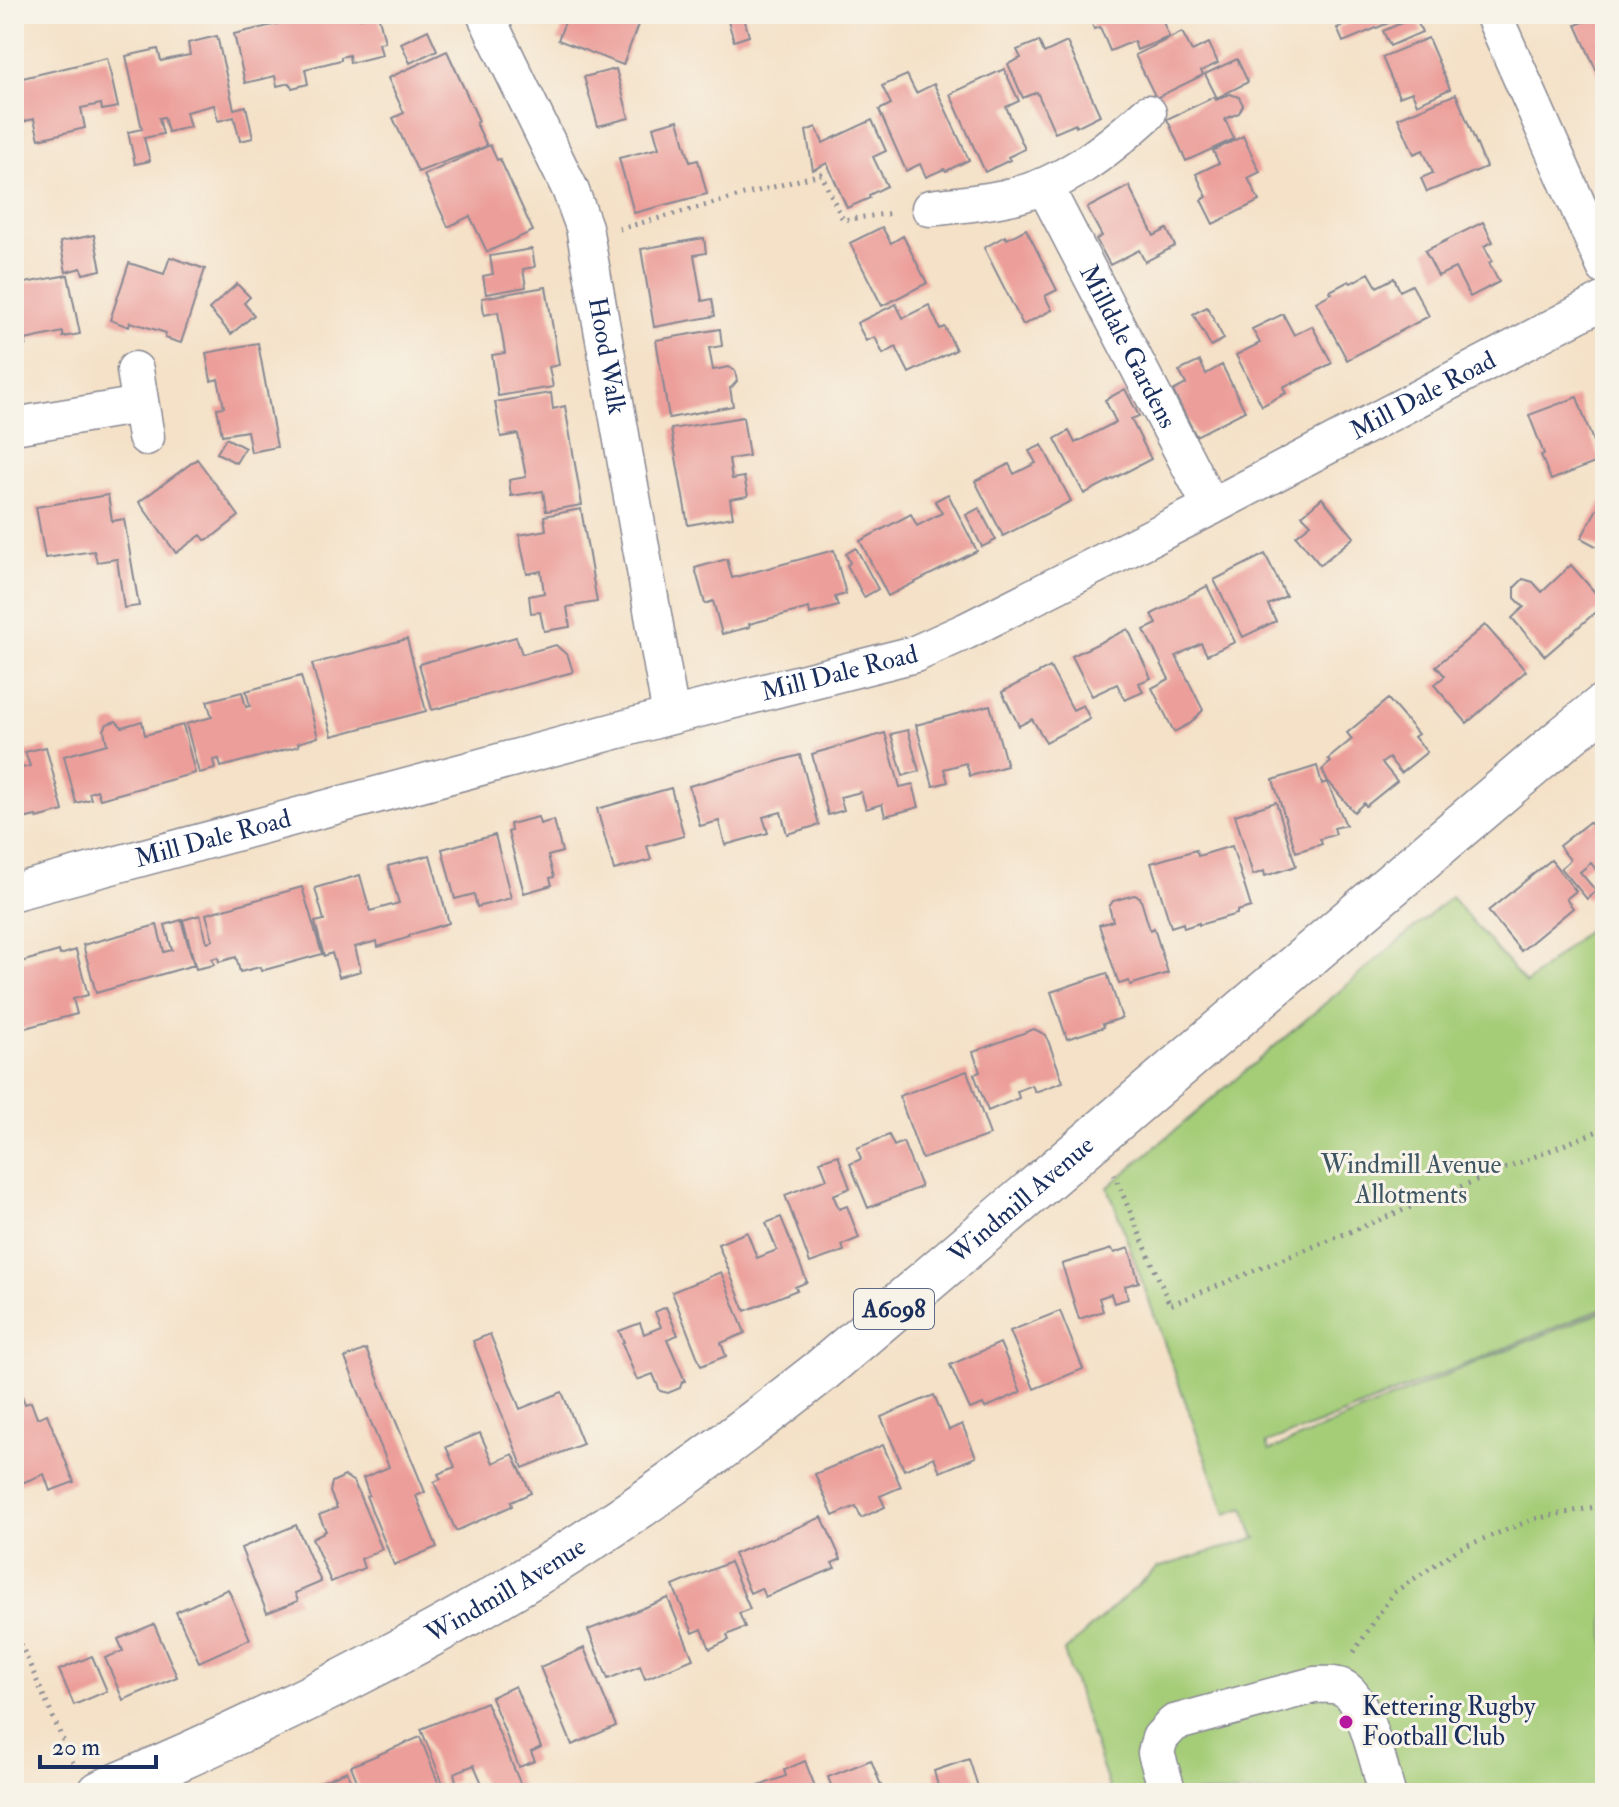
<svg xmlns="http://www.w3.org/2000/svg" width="1619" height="1807" font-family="'IM FELL Double Pica',serif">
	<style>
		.green { fill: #a5cd78; stroke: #607e6b; stroke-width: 2 }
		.building { fill: #ec9e9a }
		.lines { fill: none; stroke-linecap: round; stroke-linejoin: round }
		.minor-casing { stroke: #888892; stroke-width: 39 }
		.major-casing { stroke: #888892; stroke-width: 47 }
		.path { stroke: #888892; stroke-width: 5; stroke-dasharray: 2 6; stroke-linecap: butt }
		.minor { stroke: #fff; stroke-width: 36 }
		.major { stroke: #fff; stroke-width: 44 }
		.poi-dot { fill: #b5179e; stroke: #f7f3e8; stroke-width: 3 }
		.labels { text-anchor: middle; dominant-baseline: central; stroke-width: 6; stroke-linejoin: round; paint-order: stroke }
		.shield { fill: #f7f3e8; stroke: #5d6a87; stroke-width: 2 }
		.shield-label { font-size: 24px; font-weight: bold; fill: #1b2f5e }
		.street-label { font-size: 26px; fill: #1b2f5e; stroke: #f7f3e8 }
		.park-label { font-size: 26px; fill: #3e5664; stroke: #f7f3e8 }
		.poi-label { font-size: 26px; fill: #1b2f5e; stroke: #f7f3e8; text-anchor: start }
	</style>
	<rect width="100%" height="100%" fill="#f7f3e8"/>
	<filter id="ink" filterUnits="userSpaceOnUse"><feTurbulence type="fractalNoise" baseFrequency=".0125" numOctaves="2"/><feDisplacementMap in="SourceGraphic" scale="16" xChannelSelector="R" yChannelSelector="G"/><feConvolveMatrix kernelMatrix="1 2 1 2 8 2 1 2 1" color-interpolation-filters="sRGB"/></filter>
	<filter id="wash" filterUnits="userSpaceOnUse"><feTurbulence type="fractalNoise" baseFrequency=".006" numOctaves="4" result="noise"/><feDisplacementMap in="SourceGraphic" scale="32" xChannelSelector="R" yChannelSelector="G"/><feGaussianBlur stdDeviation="1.8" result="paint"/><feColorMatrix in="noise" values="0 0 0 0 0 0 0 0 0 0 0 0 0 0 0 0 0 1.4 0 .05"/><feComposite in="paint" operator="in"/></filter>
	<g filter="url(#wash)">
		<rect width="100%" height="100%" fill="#f4e1c7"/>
		<path class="green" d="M1451 897 1526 984 1605 914V1307L1319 1424 1266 1443 1269 1451 1467 1366 1605 1310V1793H1111L1064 1652 1157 1568 1257 1538 1254 1536 1244 1508 1226 1514 1108 1187Z"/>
		<g id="blocks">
			<path class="building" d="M320 14H333L334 16 359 14 360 18 378 14 385 42 379 43 382 55 350 63 349 55 341 57V60L305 69 308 84 292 88 290 83 277 86 275 76 245 83 234 34Z
				M568 14H642L623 65 558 40Z
				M726 14H743L749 36 734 41Z
				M1088 14H1160L1169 37 1137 50 1134 41 1110 51 1100 27 1094 29Z
				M1345 14H1410L1343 42 1337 28 1349 23Z
				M1602 14H1605V90L1576 25Z
				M1415 17 1422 32 1390 46 1383 31Z
				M428 30 437 50 410 63 401 43Z
				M1182 32 1192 51 1209 43 1218 63 1201 71 1203 75 1156 98 1135 55Z
				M217 36 234 109 246 106 253 138 240 141 234 117 218 121 214 105 186 112 190 127 168 132 164 117 159 118 163 134 144 138 150 161 135 164 128 132 142 129 126 56 158 49 161 61 174 58 190 55 188 43Z
				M1428 38 1450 89 1417 104 1412 92 1399 97 1382 57Z
				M1039 41 1044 53 1067 42 1100 115 1076 127V124L1055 133 1037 92 1023 98 1008 64 1021 58 1017 50Z
				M447 51 479 121 476 123 487 146 418 172 393 118 404 113 388 78Z
				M107 58 118 107 102 110 101 104 81 108 85 128 39 139 34 119 14 124V80Z
				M1237 59 1248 82 1217 98 1205 74Z
				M616 69 629 118 598 126 584 77Z
				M1004 69 1019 101 1006 107 1025 149 1008 157 1010 160 985 172 950 94Z
				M907 75 916 93 934 84 969 160 946 171 944 169 926 177 920 164 906 171 879 110 891 104 882 86Z
				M1230 94 1239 97 1243 105 1239 113 1225 119 1234 139 1186 161 1167 119 1214 97 1216 100Z
				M1456 94 1486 167 1427 192 1421 178 1433 173 1423 150 1414 154 1398 118Z
				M678 120 690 162 698 160 707 194 634 213 619 158 659 148 653 127Z
				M872 120 886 151 873 157 887 186 869 195 870 198 847 208 827 163 813 170 806 131 816 127 823 143Z
				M1243 136 1260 172 1248 178 1259 201 1213 224 1201 200 1207 197 1196 174 1219 163 1213 151Z
				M490 145 497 160 500 159 533 231 487 252 470 216 448 227 424 175Z
				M1129 186 1154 236 1167 229 1175 246 1145 262 1139 250 1110 265 1096 239 1102 236 1087 208Z
				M1483 222 1493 242 1484 246 1492 261 1489 263 1499 282 1470 297 1455 268 1438 276 1425 251Z
				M882 227 891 243 903 236 927 283 882 306 850 243Z
				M1026 229 1057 290 1045 296 1052 310 1023 325 984 248 1005 236 1007 239Z
				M94 235 101 270 83 274 81 268 66 272 60 242Z
				M704 238 706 253 694 255 702 301 712 299 715 316 654 327 641 249Z
				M532 249 535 267 523 269 526 287 486 294 483 276 493 274 490 256Z
				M170 257 205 269 181 343 165 338 166 333 147 327 130 322 129 327 110 320 129 263 164 274Z
				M1369 273 1377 287 1394 278 1400 291 1412 285 1429 316 1347 360 1316 302 1332 293 1330 291 1349 281 1351 283Z
				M68 275 80 334 63 337V332L25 340 26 345 14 347V285Z
				M237 284 250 297 244 303 254 315 231 334 209 309Z
				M546 287 559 365 549 367 553 387 498 396 492 355 505 353 502 335 498 312 484 315 482 298Z
				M896 304 903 318 929 305 940 329 945 327 956 350 909 373 896 347 883 354 875 337 866 341 857 323Z
				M1207 307 1224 339 1211 346 1193 314Z
				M1283 314 1294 335 1312 326 1332 363 1293 384V382L1283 387 1286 393 1262 406 1236 355 1260 343 1252 329Z
				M720 329 722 346 709 348 713 370 729 367 735 371 737 381 732 387 730 388 733 406 669 418 656 340Z
				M258 343 277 447 251 452 247 431 222 435 217 408 224 407 218 379 211 381 206 353Z
				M1200 361 1206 374 1222 365 1245 411 1196 436 1173 391 1186 384 1179 371Z
				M1125 389 1139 416 1131 419 1151 459 1084 494 1055 439 1069 431 1075 443 1116 422 1105 400Z
				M551 393 553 409 565 406 582 505 546 511 543 491 511 496 509 480 526 477 518 434 501 437 495 402Z
				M1577 397 1600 461 1551 480 1541 455 1544 454 1529 415Z
				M743 417 749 456 729 459 732 479 744 477 748 496 730 499 733 517 688 525 671 429Z
				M226 438 245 448 236 463 217 453Z
				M1042 445 1071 501 1003 536 975 481 1009 464 1014 474 1036 463 1029 451Z
				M197 459 239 516 211 538 205 540 201 535 176 553 139 502Z
				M948 494 977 551 888 596 860 541 911 514 917 526 942 513 935 501Z
				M108 495 112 521 124 519 139 606 124 608 117 559 97 562 94 551 45 558 36 507Z
				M1322 498 1354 537 1320 565 1296 536 1311 524 1302 515Z
				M1602 500 1605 502V551L1581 538Z
				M979 508 996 540 982 547 966 515Z
				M581 509 597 602 567 607 570 627 544 631 540 612 531 613 529 596 544 593 541 571 527 574 519 535 546 530 544 516Z
				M856 548 878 589 864 597 847 565 850 563 846 554Z
				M834 550 846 594 835 597 838 606 810 614 809 608 749 624 750 627 722 634 713 601 705 604 695 568 727 559 732 578Z
				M1265 554 1286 596 1268 605 1276 621 1243 637 1214 580Z
				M1571 565 1605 604 1545 656 1512 618 1524 607 1515 598V587L1523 579 1533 582 1542 592Z
				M1207 586 1235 642 1207 655 1201 643 1176 656 1203 710 1191 723 1174 732 1152 688 1169 679 1144 630 1157 624 1152 614Z
				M1485 625 1526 671 1467 723 1434 685 1445 676 1436 666Z
				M1128 629 1151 678 1139 683 1143 692 1125 700 1117 684 1092 696 1072 656Z
				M516 637 522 654 556 645 568 656 573 672 432 710 419 664Z
				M407 639 426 711 332 736 312 664Z
				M1050 667 1073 710 1083 705 1090 719 1046 742 1032 719 1019 726 1002 692Z
				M301 676 318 737 298 743 299 746 221 767 219 759 213 760 215 769 199 773 186 724 212 717 207 701 242 692 246 707 250 706 246 691Z
				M1388 699 1418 734 1414 737 1427 752 1401 773 1389 758 1382 763 1397 781 1366 806 1364 803 1354 812 1327 780 1322 770 1331 762 1328 759 1352 739 1347 733Z
				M990 705 1007 766 970 776 966 763 944 769 948 782 933 786 916 725Z
				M116 721 122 727 142 721 145 735 183 725 195 773 100 799 97 790 89 793 91 799 76 803 64 756 107 744 104 730 107 724Z
				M908 730 919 771 903 776 891 734Z
				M885 733 900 787 913 784 919 807 885 816 882 804 866 809 861 792 840 797 844 810 828 815 812 754Z
				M46 747 63 811 37 818 36 816 14 821V770L30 766 25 752Z
				M800 755 819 825 787 834 781 812 763 817 768 833 725 845 719 821 700 826 689 786Z
				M1317 766 1322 784 1327 782 1346 825 1334 828 1336 834 1320 839 1322 844 1296 852 1273 780Z
				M671 788 684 836 647 846 651 860 614 870 597 809Z
				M1276 802 1296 866 1265 876 1264 871 1253 875 1235 815Z
				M1605 814V877L1603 879 1591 863 1580 872 1596 891 1587 899 1561 868 1570 860 1559 846 1589 822 1592 825Z
				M538 817 540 824 554 820 562 852 548 856 554 877 550 878 552 885 524 893 508 832 511 831 510 824Z
				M495 835 511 898 477 907 474 894 455 899 442 849Z
				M1232 846 1251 907 1237 911V914L1199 925V923L1184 928 1183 923 1171 927 1151 863 1196 850 1198 856Z
				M430 855 449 923 409 935 410 937 378 947 377 941 355 947 361 971 339 977 332 953 324 956 315 922 324 920 315 888 360 875 370 911 399 903 388 866Z
				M1551 860 1576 891 1566 899 1573 908 1521 951 1488 911Z
				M302 887 322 954 261 971 260 967 240 972 236 957 219 962 218 957 212 959 214 965 196 969 183 920 200 915 207 942 213 940 206 914Z
				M1134 895 1140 897 1150 930 1154 928 1168 973 1130 985 1129 981 1119 984 1099 925 1113 921 1109 907 1113 901Z
				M181 920 194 965 96 993 83 945 157 925 164 952 172 950 165 925Z
				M76 950 88 995 73 999 77 1014 14 1031V964L59 951 60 955Z
				M1107 973 1122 1018 1103 1024 1104 1027 1067 1039 1051 992Z
				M1034 1029 1046 1035 1063 1082 1035 1092 1032 1085 1017 1091 1019 1098 988 1111 974 1074 980 1072 973 1052Z
				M967 1071 990 1135 922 1159 899 1096Z
				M889 1135 894 1146 903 1142 921 1187 868 1208 850 1164 861 1159 857 1148Z
				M838 1155 850 1188 833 1195 839 1209 847 1206 859 1238 842 1245 844 1251 810 1263 785 1195 827 1179 820 1161Z
				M781 1217 807 1282 795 1287 797 1290 745 1311 718 1244 747 1232 757 1258 777 1250 766 1223Z
				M1129 1248 1139 1282 1125 1286 1128 1299 1114 1303 1111 1294 1099 1298 1103 1311 1079 1319 1062 1264 1112 1249 1114 1253Z
				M721 1272 745 1333 721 1343 726 1356 701 1366 672 1292Z
				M666 1307 678 1335 667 1339 685 1381 682 1382 680 1388 668 1393 660 1391 653 1374 637 1380 622 1343 624 1342 619 1331 640 1323 644 1334 661 1327 655 1312Z
				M1060 1311 1083 1369 1034 1389 1010 1331Z
				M490 1334 520 1409 562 1392 583 1444 523 1468 473 1341Z
				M1000 1343 1021 1392 985 1408 983 1404 970 1409 950 1365Z
				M366 1349 425 1492 416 1496 437 1547 394 1565 366 1496 369 1495 363 1478 389 1467 345 1358Z
				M14 1378 25 1404 31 1402 37 1418 47 1414 74 1482 50 1491 44 1474 14 1486Z
				M934 1395 949 1430 962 1424 976 1457 940 1472 934 1457 904 1470 881 1417Z
				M480 1433 493 1463 513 1454 531 1493 511 1502 512 1506 456 1531 434 1482 441 1479 438 1474 455 1467 446 1447Z
				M883 1445 901 1487 880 1496 885 1507 861 1518 856 1506 833 1516 815 1474Z
				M345 1476 354 1482 382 1549 361 1559 364 1568 331 1582 312 1538 326 1531 319 1515 337 1508 330 1492 332 1482Z
				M822 1517 841 1559 832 1563 835 1568 765 1597 761 1588 750 1593 734 1554Z
				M296 1525 321 1582 295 1593 298 1601 267 1613 241 1548Z
				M730 1562 750 1609 739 1613 745 1627 727 1635 729 1640 710 1649 702 1629 693 1633 673 1586Z
				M228 1589 250 1639 199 1662 176 1612Z
				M668 1598 693 1659 645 1679 640 1666 608 1679 588 1630Z
				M154 1624 177 1677 123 1700 105 1658 123 1651 118 1639Z
				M584 1648 616 1726 572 1745 540 1667Z
				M92 1656 107 1691 74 1705 59 1670Z
				M515 1686 541 1747 531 1752 535 1761 519 1767 491 1697Z
				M486 1702 523 1790 517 1793H486L474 1765 454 1773 456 1781 444 1786 421 1729Z
				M420 1737 440 1787 437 1788 439 1793H362L351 1766Z
				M969 1759 980 1793H918L938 1786 934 1771Z
				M871 1760 884 1793H834L828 1777Z
				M805 1761 816 1789 818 1787 820 1793H758L756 1787 786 1776 784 1770Z
				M347 1771 356 1793H295Z"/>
		</g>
	</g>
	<g filter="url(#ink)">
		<use href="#blocks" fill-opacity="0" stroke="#888892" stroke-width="2"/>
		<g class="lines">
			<defs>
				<g id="minor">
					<path id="s1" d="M485 14 570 189 584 227 671 716"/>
					<path d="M1493 14 1605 267"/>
					<path id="s2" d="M1045 187 1211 507"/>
					<path d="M930 208C954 205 980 203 1004 198 1062 187 1106 151 1148 113"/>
					<path d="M135 370 146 437"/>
					<path d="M14 426 140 405"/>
					<path id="s3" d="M14 892 671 716 915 654 966 631 1211 507 1605 300"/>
					<path d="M1168 1793 1156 1753 1160 1738 1174 1723 1314 1685C1324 1685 1336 1683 1345 1689 1365 1700 1380 1770 1387 1793"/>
				</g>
				<g id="major">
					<path id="s4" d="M100 1793C267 1722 432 1642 586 1542 667 1490 745 1431 821 1371L1564 738 1605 705"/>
				</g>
			</defs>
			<use href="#minor" class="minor-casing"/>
			<use href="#major" class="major-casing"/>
			<path class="path" d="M619 229 821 174 843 220 893 213
				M1114 1174 1170 1305 1605 1128
				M14 1629 74 1765
				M1354 1652 1393 1593 1460 1548 1534 1519 1605 1505"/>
			<use href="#minor" class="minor"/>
			<use href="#major" class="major"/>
		</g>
	</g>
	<circle class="poi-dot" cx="1346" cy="1722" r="8"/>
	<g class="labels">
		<rect class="shield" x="854" y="1289" width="80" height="40" rx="6"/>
		<g class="shield-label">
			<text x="894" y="1309">A6098</text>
		</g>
		<g class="street-label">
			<text stroke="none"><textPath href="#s2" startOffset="180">Milldale Gardens</textPath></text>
			<text stroke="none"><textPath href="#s1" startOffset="366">Hood Walk</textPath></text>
			<text stroke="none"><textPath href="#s3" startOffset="1502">Mill Dale Road</textPath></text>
			<text stroke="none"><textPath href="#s3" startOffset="854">Mill Dale Road</textPath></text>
			<text stroke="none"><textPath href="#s3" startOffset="206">Mill Dale Road</textPath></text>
			<text stroke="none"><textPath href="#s4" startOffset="1102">Windmill Avenue</textPath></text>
			<text stroke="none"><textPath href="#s4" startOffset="454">Windmill Avenue</textPath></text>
		</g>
		<g class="park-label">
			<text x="1411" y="1165">Windmill Avenue<tspan x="1411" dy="30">Allotments</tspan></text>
		</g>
		<g class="poi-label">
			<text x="1362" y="1707">Kettering Rugby<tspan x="1362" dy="30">Football Club</tspan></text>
		</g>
	</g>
	<rect width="1619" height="1807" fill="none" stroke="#f7f3e8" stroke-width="48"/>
	<path d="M40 1755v12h116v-12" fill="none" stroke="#1b2f5e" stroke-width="4"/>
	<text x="52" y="1755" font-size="24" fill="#1b2f5e" stroke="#f7f3e8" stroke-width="6" paint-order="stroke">20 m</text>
</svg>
